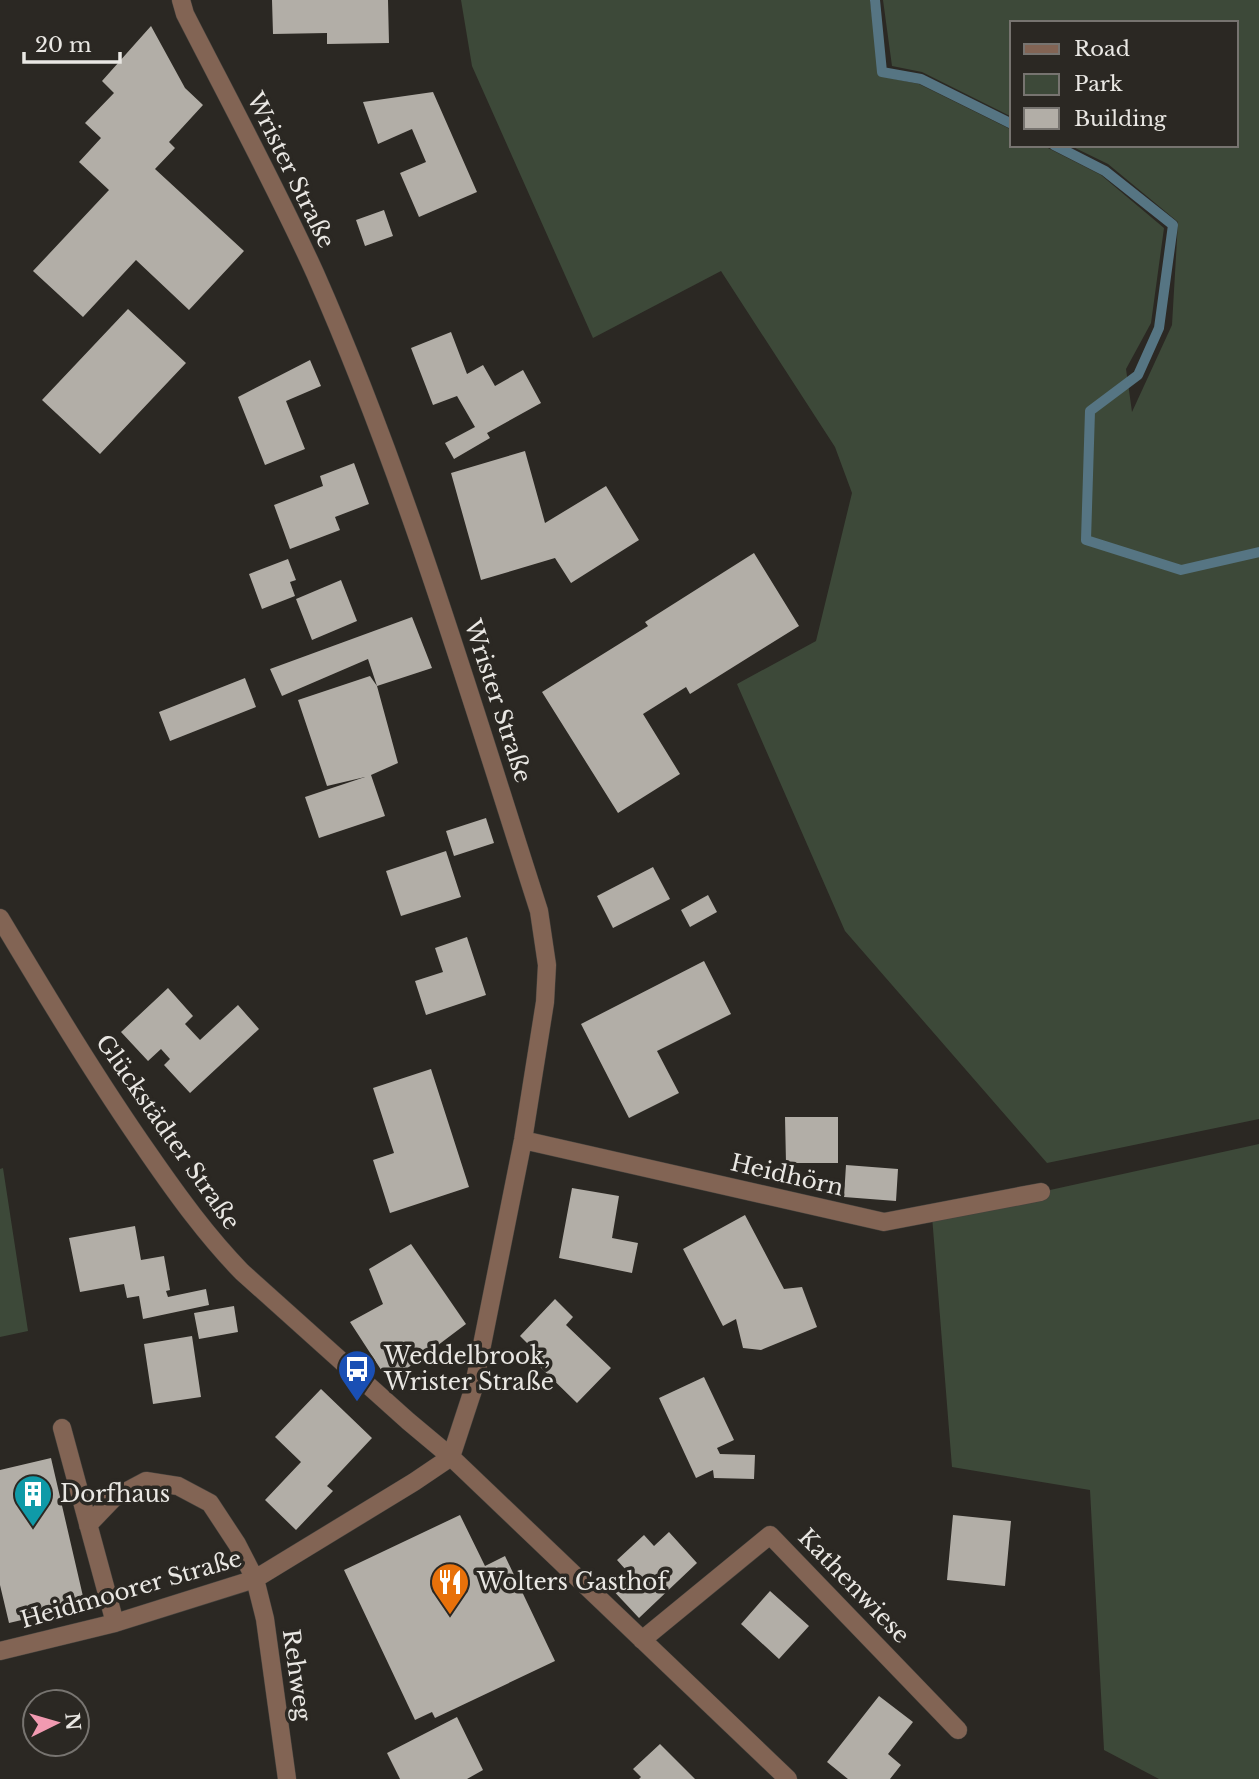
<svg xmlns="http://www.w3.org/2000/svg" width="1259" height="1779" font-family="'Libre Baskerville',serif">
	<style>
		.green { fill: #3d4939 }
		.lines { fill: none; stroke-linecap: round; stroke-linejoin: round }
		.stream { stroke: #567583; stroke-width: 10 }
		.building { fill: #b2aea7 }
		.minor-casing { stroke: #46433e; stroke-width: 19 }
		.minor { stroke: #826454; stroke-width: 18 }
		.labels { text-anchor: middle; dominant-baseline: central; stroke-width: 7; stroke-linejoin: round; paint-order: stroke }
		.street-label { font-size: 23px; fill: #e9e7e3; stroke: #2b2823 }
		.poi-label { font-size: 23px; fill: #e9e7e3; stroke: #2b2823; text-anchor: start }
	</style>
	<rect width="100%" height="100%" fill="#2b2823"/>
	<path class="green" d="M461 0H870L880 76 919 84 1012 130V145H1042L1101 175 1164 228 1151 323 1126 369 1132 412 1172 325 1178 222 1108 164 1069 145H1236V23H1012V117L922 72 892 66 883 0H1259V1119L1047 1163 845 931 737 684 816 641 852 493 835 447 721 271 593 338 472 66Z
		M1259 1144V1779H1159L1104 1750 1090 1490 952 1467 932 1216Z
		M3 1168 28 1331 0 1337V1169Z"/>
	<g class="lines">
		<path class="stream" d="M875 0 882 72 921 79 1012 124
			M1054 145 1105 171 1173 225 1159 328 1138 375 1090 411 1086 540 1181 570 1259 552"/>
	</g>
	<path class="building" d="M272 0H388L389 43 327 44V33L273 34Z
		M151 26 185 88 203 105 169 142 175 148 155 169 244 251 189 310 136 260 83 317 33 271 109 190 79 162 101 138 85 123 114 93 102 81Z
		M433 92 477 192 419 217 400 173 426 162 412 129 378 144 363 102Z
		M384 210 393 236 365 246 356 220Z
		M128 309 186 363 100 454 42 400Z
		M451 332 467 374 483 365 495 386 523 370 541 403 487 433 490 438 454 459 445 443 475 427 457 396 433 405 411 348Z
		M310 360 321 386 286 401 305 449 265 465 238 397Z
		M525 451 545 523 606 486 639 540 571 583 555 558 481 580 451 473Z
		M354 463 369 504 335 517 340 530 290 549 274 505 323 486 320 476Z
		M754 553 799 626 690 694 686 687 643 714 680 774 618 813 542 692 648 626 645 622Z
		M288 559 296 580 290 582 295 596 262 609 249 574Z
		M341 580 357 621 312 640 296 599Z
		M412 617 432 668 377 686 368 659 282 696 270 669Z
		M370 676 377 686 398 763 371 775 385 816 319 838 305 797 365 777 327 786 298 700Z
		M245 678 256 707 170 741 159 712Z
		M486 818 494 843 454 856 446 831Z
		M446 851 461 897 401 916 386 871Z
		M653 867 670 899 613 928 597 896Z
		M708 895 717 912 690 927 681 910Z
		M467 937 486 995 426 1015 415 981 443 972 435 948Z
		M704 961 731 1014 657 1051 679 1093 629 1118 581 1024Z
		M168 988 193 1016 185 1024 200 1040 238 1005 259 1029 190 1093 164 1065 170 1059 161 1049 148 1061 121 1032Z
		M431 1069 469 1187 390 1213 373 1160 394 1153 373 1088Z
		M785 1117H838V1163H786Z
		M846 1165 898 1169 896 1201 844 1197Z
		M572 1188 619 1196 612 1238 638 1243 632 1273 559 1258Z
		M745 1215 784 1289 802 1287 817 1327 761 1350 743 1348 736 1319 723 1326 683 1249Z
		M135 1226 141 1260 164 1256 170 1290 166 1291 168 1297 206 1289 209 1305 143 1319 139 1296 127 1298 124 1284 80 1292 69 1238Z
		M411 1244 466 1324 389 1382 350 1322 383 1304 369 1269Z
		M555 1299 573 1317 566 1325 611 1368 577 1403 531 1358 536 1352 520 1336Z
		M234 1306 238 1332 199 1339 194 1313Z
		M192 1336 201 1397 153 1404 144 1344Z
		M704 1377 734 1440 717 1448 720 1454 755 1455 754 1479 714 1478 713 1470 696 1478 659 1398Z
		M321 1389 372 1438 327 1486 333 1491 296 1530 265 1500 301 1462 275 1437Z
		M51 1458 85 1605 9 1623 0 1585V1470Z
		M460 1515 485 1566 505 1556 555 1661 435 1718 432 1712 415 1720 344 1570Z
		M953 1515 1011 1521 1005 1586 947 1580Z
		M669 1532 697 1563 639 1618 609 1586 626 1570 617 1560 644 1535 654 1546Z
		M770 1591 809 1626 779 1659 741 1624Z
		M879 1696 913 1722 888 1754 901 1765 890 1779H848L827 1762Z
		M457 1717 483 1770 467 1779H400L387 1753Z
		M660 1744 695 1779H639L641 1777 633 1769Z"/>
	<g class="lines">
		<defs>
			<path id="minor" d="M181 0 185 14C229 100 275 185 315 273 406 479 470 696 539 911L547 965 545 1002 523 1140 473 1390 451 1457
				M0 918C48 998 96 1078 149 1154 178 1196 207 1236 242 1272L408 1421 451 1457 788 1779
				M523 1140 884 1222 1041 1192
				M62 1428 115 1623
				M88 1525 114 1498 146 1481 178 1486 210 1503 237 1544 255 1579 265 1619 287 1779
				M642 1640 770 1535 958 1730
				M0 1651 115 1623 255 1579 414 1482 451 1457"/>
		</defs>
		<use href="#minor" class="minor-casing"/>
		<use href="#minor" class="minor"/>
	</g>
	<defs>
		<symbol id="bus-pin" viewBox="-11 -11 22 30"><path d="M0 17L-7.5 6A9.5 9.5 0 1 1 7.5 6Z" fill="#1a4fb4" stroke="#2b2823"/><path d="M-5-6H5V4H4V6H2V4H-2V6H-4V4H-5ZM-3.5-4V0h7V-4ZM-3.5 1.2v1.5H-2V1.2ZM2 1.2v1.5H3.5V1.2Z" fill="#fff"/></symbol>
		<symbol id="building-pin" viewBox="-11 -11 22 30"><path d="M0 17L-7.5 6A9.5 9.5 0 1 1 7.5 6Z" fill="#0f9aa8" stroke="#2b2823"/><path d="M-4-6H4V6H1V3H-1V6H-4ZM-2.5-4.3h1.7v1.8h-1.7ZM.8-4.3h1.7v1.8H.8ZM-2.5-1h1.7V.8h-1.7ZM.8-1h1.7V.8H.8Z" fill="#fff"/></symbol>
		<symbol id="restaurant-pin" viewBox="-11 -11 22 30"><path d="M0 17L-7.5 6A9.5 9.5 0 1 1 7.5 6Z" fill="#e8710a" stroke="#2b2823"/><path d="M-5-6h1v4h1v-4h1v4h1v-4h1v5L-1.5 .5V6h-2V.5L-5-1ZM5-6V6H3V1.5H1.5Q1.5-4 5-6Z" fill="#fff"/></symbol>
	</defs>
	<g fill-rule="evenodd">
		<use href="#bus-pin" x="335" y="1347" width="44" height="60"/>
		<use href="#building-pin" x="11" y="1472" width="44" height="60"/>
		<use href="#restaurant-pin" x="428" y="1560" width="44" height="60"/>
	</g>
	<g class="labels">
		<g class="street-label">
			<text transform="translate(291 170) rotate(64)">Wrister Straße</text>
			<text transform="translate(498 701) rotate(72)">Wrister Straße</text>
			<text transform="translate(168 1132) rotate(55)">Glückstädter Straße</text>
			<text transform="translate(787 1175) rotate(13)">Heidhörn</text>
			<text transform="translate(854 1586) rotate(46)">Kathenwiese</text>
			<text transform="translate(131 1589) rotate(-16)">Heidmoorer Straße</text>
			<text transform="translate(297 1675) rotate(82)">Rehweg</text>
		</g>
		<g class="poi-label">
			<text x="384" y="1356">Weddelbrook,<tspan x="384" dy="26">Wrister Straße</tspan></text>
			<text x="60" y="1494">Dorfhaus</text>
			<text x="477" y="1582">Wolters Gasthof</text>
		</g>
	</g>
	<rect x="1010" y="21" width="228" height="126" fill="#2b2823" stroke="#777470" stroke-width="2"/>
	<rect x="1024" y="44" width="35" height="10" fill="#826454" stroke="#777470" stroke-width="2"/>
	<text x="1074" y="56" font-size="21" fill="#e9e7e3">Road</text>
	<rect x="1024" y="74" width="35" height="21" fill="#3d4939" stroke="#777470" stroke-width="2"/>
	<text x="1074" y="91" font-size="21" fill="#e9e7e3">Park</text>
	<rect x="1024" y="108" width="35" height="21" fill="#b2aea7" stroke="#777470" stroke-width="2"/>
	<text x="1074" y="126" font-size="21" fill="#e9e7e3">Building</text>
	<g transform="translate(56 1723) rotate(85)"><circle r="33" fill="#2b2823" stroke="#777470" stroke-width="2"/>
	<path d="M0-5L12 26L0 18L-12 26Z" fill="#f19ab1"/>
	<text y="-10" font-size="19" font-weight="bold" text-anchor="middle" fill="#e9e7e3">N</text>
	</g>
	<path d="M24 52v10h96v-10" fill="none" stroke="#e9e7e3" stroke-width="3.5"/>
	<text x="35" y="52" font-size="21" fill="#e9e7e3" stroke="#2b2823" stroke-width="5" paint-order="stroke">20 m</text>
</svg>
